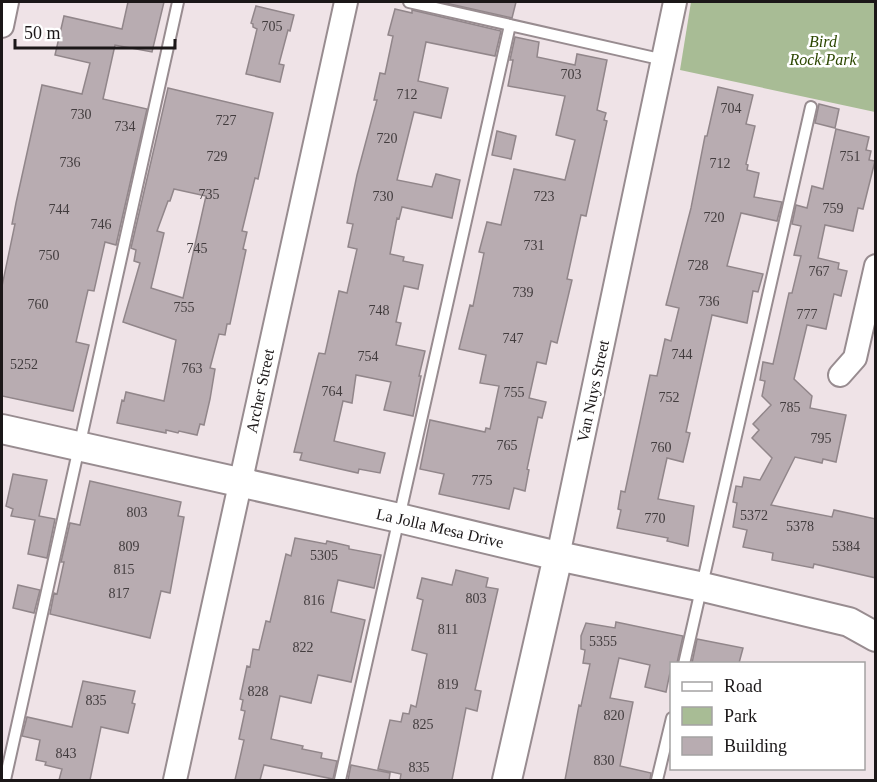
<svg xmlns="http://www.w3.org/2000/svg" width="877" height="782" font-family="Georgia,serif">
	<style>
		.green { fill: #a8bc95 }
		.building { fill: #b8acb1; stroke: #91868a; stroke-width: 1.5; fill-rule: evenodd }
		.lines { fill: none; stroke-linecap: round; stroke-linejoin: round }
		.service-casing { stroke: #988c90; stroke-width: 14 }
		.minor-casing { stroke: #988c90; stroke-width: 26 }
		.tertiary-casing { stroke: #988c90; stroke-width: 32 }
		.service { stroke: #fff; stroke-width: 10 }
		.minor { stroke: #fff; stroke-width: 22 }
		.tertiary { stroke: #fff; stroke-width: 28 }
		.labels { text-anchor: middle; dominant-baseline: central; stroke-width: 5; stroke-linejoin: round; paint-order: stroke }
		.number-label { font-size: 14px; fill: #423c3e }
		.park-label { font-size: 16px; font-style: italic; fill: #2c4700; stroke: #fff }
		.street-label { font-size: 16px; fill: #1b1718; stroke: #fff }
	</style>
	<rect width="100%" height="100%" fill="#efe3e7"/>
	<path class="green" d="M691 2H875V112L680 70Z"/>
	<path class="building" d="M128 2H164L152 52 115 45 103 99 147 109 116 245 105 242 94 291 88 290 76 342 89 345 73 411 2 396V286L15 224H12L16 203 42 85 82 94 90 63 55 55 64 16 122 29Z
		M441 2H516L512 18Z
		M256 6 294 15 290 31 288 30 279 64 284 65 280 82 246 74 257 29 253 27V24L251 23Z
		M395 9 412 13V10L501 31 495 56 426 42 418 81 448 88 441 118 414 112 397 180 432 187 436 174 460 180 452 218 402 207 399 219 397 218 390 254 404 257 403 261 423 265 418 289 404 286 396 322 401 323 396 345 425 351 419 376H421L413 416 384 410 391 382 356 375 352 403 343 401 334 441 385 453 380 473 359 469 358 473 300 460 302 453 294 452 318 356 319 353 325 354 339 291 347 293 357 249 348 247 353 224 347 223 357 175 377 100H374L380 73 385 74 393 36 388 35Z
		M515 37 539 42 537 57 575 65 577 54 607 60 597 110 606 113 604 120 607 121 586 216 581 215 567 279 572 280 557 343 551 341 546 364 537 362 529 398 546 402 542 418 538 417 527 469 529 470 525 491 514 488 509 509 439 494 444 474 420 469 430 420 485 432 486 428 490 429 499 386 480 383 486 355 459 349 470 305 473 306 484 253 479 252 487 222 501 225 514 169 565 180 575 140 556 135 565 96 508 86 513 60H510Z
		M718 87 753 95 746 124 755 126 746 164 748 165 747 170 759 173 754 197 782 202 777 221 741 213 727 266 763 274 758 292 753 291 747 323 712 315 686 432 690 433 683 462 667 458 658 499 694 506 688 546 667 541 668 538 617 528 621 510 618 509 621 491 625 492 650 375 657 376 665 339 671 341 679 308 666 305 691 208 705 136H707Z
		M168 88 273 113 258 179 255 178 242 231 247 232 243 249 246 250 230 324H227L225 335 219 334 210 368 215 369 210 399 204 425 200 424 197 435 179 431 178 433 166 430V433L117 423 122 400 124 401 126 392 164 401 176 340 123 322 140 263 134 261 136 250 131 248ZM174 189 206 196 183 298 151 288 164 233 157 231 168 201H170Z
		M819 104 839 109 835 128 815 123Z
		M836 129 869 137 866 150 871 151 869 160 875 161 863 209 858 208 853 231 825 225 818 258 839 263 838 269 847 271 841 296 834 294 826 329 807 325 794 379 812 396 810 408 846 415 836 462 823 459 822 463 795 457 771 505 832 517 834 510 876 519V578L814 564 813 568 772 560 773 553 743 547 747 530 733 527 737 503 733 502 736 486 742 487 744 477 760 480 772 458 752 438 759 430 753 424 771 405 762 396 765 381 760 380 763 362 773 364 789 293H792L801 256 794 255 801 226 792 224 796 205 807 208 812 186 823 189Z
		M497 131 516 136 511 159 492 155Z
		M13 474 47 480 39 516 55 519 47 558 28 554 35 520 11 516 13 509 6 506Z
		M90 481 181 502 178 516 184 517 170 593 161 591 150 638 50 614 54 593 57 594 64 562H61L70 523 80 525Z
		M295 538 326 544 327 541 349 546V549L381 555 374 588 338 580 331 612 365 620 351 682 318 675 311 703 280 696 271 739 303 746 302 749 322 753 321 758 337 761 333 779 264 765 260 780H235L244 740 239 739 245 711 241 710 243 700 240 699 247 666 250 667 253 649 259 650 266 621 270 622 286 554 291 556Z
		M456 570 488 578 486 587 498 589 475 690 481 691 477 711 466 708 452 780H400L401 774 378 769 390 720 401 722 403 713 409 714 411 705 416 707 427 654 412 650 423 600 417 598 422 578 452 585Z
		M18 585 40 590 34 613 13 608Z
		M616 622 683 636 677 663H672L666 692 645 687 650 665 619 658 610 698 633 702 620 766 651 773 650 780H565L579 705 581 706 590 664 583 663 585 650 581 649V636L586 623 615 628Z
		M697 639 743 648 739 663H692Z
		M83 681 135 691 132 703 135 704 128 733 101 727 90 780H59L62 769 45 765 46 762 36 760 40 740 22 736 27 717 72 727Z
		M351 765 390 773 389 780H348Z"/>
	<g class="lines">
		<defs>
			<path id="service" d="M409 2 664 60
				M684 664 811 107
				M5 780 178 2
				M340 780 510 25
				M657 780 672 718"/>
			<path id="minor" d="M2 26 7 2
				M840 375 855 358 876 266
				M558 556 675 2
				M175 780 346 2"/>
			<path id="tertiary" d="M2 429 399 518 558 556 703 587 849 622 876 637
				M507 780 558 556"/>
		</defs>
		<use href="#service" class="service-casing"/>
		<use href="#minor" class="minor-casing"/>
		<use href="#tertiary" class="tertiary-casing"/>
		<use href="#service" class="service"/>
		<use href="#minor" class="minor"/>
		<use href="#tertiary" class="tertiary"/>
	</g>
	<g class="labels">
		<g class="number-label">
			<text x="272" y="26">705</text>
			<text x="571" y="74">703</text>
			<text x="407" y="94">712</text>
			<text x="731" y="108">704</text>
			<text x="81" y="114">730</text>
			<text x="226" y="120">727</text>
			<text x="125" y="126">734</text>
			<text x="387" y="138">720</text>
			<text x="217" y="156">729</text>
			<text x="850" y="156">751</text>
			<text x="70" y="162">736</text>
			<text x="720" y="163">712</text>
			<text x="209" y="194">735</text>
			<text x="383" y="196">730</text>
			<text x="544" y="196">723</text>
			<text x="833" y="208">759</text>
			<text x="59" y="209">744</text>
			<text x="714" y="217">720</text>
			<text x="101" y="224">746</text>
			<text x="534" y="245">731</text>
			<text x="197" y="248">745</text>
			<text x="49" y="255">750</text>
			<text x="698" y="265">728</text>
			<text x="819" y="271">767</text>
			<text x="523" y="292">739</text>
			<text x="709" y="301">736</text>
			<text x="38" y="304">760</text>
			<text x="184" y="307">755</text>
			<text x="379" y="310">748</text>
			<text x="807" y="314">777</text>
			<text x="513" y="338">747</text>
			<text x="682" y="354">744</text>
			<text x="368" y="356">754</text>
			<text x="24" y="364">5252</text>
			<text x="192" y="368">763</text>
			<text x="332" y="391">764</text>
			<text x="514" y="392">755</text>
			<text x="669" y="397">752</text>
			<text x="790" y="407">785</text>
			<text x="821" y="438">795</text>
			<text x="507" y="445">765</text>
			<text x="661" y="447">760</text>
			<text x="482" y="480">775</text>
			<text x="137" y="512">803</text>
			<text x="754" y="515">5372</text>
			<text x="655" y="518">770</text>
			<text x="800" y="526">5378</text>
			<text x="129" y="546">809</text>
			<text x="846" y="546">5384</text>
			<text x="324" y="555">5305</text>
			<text x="124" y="569">815</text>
			<text x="119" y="593">817</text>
			<text x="476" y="598">803</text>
			<text x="314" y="600">816</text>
			<text x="448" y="629">811</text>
			<text x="603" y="641">5355</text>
			<text x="303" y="647">822</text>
			<text x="448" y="684">819</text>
			<text x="258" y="691">828</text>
			<text x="96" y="700">835</text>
			<text x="614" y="715">820</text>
			<text x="423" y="724">825</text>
			<text x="66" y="753">843</text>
			<text x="604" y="760">830</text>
			<text x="419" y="767">835</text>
		</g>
		<g class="park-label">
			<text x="823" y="41">Bird<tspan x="823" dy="18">Rock Park</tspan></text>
		</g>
		<g class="street-label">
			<text transform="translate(260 391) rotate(-78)">Archer Street</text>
			<text transform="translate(593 391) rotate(-78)">Van Nuys Street</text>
			<text transform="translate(440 528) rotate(13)">La Jolla Mesa Drive</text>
		</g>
	</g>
	<rect width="877" height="782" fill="none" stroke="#1b1718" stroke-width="6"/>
	<rect x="670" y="662" width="195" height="108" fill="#ffffff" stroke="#a4a2a3" stroke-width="1.5"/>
	<rect x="682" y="682" width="30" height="9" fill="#ffffff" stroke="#a4a2a3" stroke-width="1.5"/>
	<text x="724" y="692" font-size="18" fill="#1b1718">Road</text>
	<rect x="682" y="707" width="30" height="18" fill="#a8bc95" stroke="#a4a2a3" stroke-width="1.5"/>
	<text x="724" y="722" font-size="18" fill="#1b1718">Park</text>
	<rect x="682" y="737" width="30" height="18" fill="#b8acb1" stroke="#a4a2a3" stroke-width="1.5"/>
	<text x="724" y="752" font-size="18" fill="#1b1718">Building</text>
	<path d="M15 39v9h160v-9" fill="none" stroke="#1b1718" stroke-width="3"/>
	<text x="24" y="39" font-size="18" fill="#1b1718" stroke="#ffffff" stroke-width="4.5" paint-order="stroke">50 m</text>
</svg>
